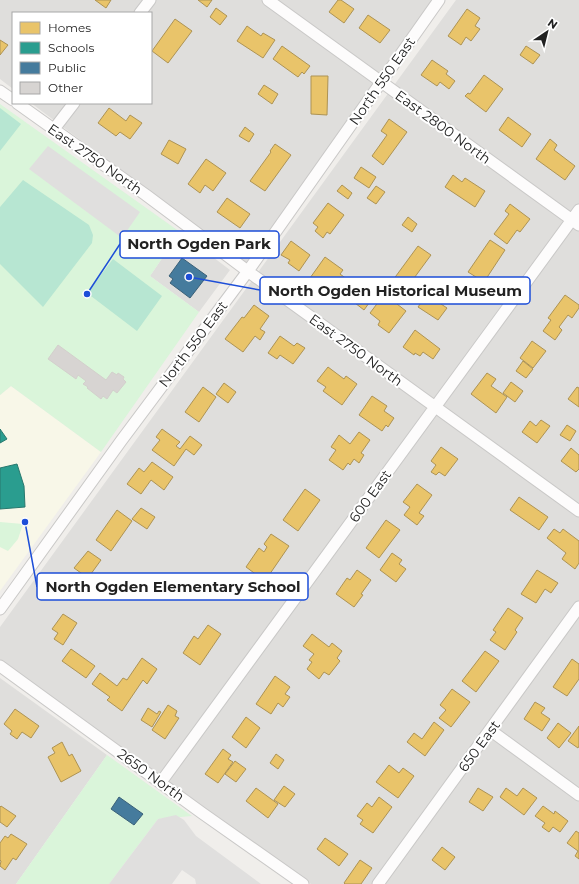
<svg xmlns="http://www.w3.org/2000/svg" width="579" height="884" font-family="Montserrat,sans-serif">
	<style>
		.residential { fill: #dfdedc }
		.education { fill: #f8f7e8 }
		.park { fill: #daf5da }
		.pitch { fill: #b7e6d2 }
		.parking { fill: #e0dfde }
		.homes { fill: #e9c46a; stroke: #ad9354 }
		.schools { fill: #2a9d8f; stroke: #28786e }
		.public { fill: #457b9d; stroke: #3a6078 }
		.building { fill: #d7d4d2; stroke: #d3d0cc }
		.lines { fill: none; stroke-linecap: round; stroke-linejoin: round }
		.street-casing { stroke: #c9c8c7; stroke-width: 13 }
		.street { stroke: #fdfcfc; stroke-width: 11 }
		.labels { text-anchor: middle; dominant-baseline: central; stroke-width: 4; stroke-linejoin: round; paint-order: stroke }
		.street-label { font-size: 14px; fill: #222; stroke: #fff }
		.leader { fill: none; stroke: #1d4ed8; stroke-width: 1.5 }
		.callout-dot { fill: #1d4ed8; stroke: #fff; stroke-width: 1.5 }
		.callout { fill: #fff; stroke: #1d4ed8; stroke-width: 1.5 }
		.callout-label { font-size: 15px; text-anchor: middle; font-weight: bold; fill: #222 }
	</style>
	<rect width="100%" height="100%" fill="#f0eeeb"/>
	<path class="residential" d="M0 0H436L245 264 31 103H151V13H13V89L0 79Z
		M456 0H579V884H311L0 660V627Z
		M180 232 230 270 199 312 150 276Z
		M0 678 107 755 16 884H0Z"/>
	<path class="education" d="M11 386 101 452 0 591V395Z"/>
	<path class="park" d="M0 104 180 232 150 276 199 312 101 452 11 386 0 395Z
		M0 522 23 524 18 539 8 551 0 547Z
		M107 755 192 816 158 819 109 884H16Z"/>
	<path class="pitch" d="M0 108 21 124 0 151Z
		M23 180 89 225 93 235 92 243 43 307 0 264V207Z
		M113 259 162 296 137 331 87 293Z"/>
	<path class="parking" d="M48 146 140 212 122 238 29 169Z
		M176 815 184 820 196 836 261 884H196L195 879 182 870 172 884H109L158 819Z"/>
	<path class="homes" d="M95 0H111L106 8Z
		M198 0H212L207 7Z
		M338 0H341L354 9 344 23 329 12Z
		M216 8 227 16 220 25 210 17Z
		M467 9 480 18 475 26 480 29 471 41 466 37 461 45 448 36Z
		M368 15 390 30 380 43 359 28Z
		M175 19 192 31 168 63 152 51Z
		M247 26 261 36 263 33 275 40 263 58 237 41Z
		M0 40 8 45 0 55Z
		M282 46 310 66 304 74 302 72 298 77 273 59Z
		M526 46 540 55 533 64 520 55Z
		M432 60 448 71 446 74 455 81 449 89 440 82 437 86 421 75Z
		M484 75 503 89 486 112 465 96 468 93 470 94Z
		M311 76H328L327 115 311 114Z
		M264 85 278 94 272 104 258 94Z
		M109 108 126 121 130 115 142 123 130 139 120 132 116 136 98 123Z
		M508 117 531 134 522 147 499 130Z
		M389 119 407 132 383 165 372 156 387 135 381 131Z
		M245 127 254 134 249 142 239 136Z
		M550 139 557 145 554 150 575 166 565 180 536 159Z
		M169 140 186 149 178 164 161 154Z
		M275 144 291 155 265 191 250 181 271 152 270 151Z
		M206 159 226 173 213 191 205 185 200 193 188 184Z
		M361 167 376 177 369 188 354 178Z
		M453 175 462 182 465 178 485 191 475 207 445 187Z
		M342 185 352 193 348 199 337 191Z
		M376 186 385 192 376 204 367 198Z
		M227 198 250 214 240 228 217 212Z
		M328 203 344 215 330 234 327 232 323 238 315 231 318 227 313 223Z
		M510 204 530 219 520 232 517 230 507 244 494 234 509 214 505 211Z
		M408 217 417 224 412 232 402 225Z
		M490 240 505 250 484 282 468 272Z
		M291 241 310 255 299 271 288 263 290 260 281 255Z
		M418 246 431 255 406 289 393 280Z
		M325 257 343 270 340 274 363 291 367 285 377 292 364 310 355 303 356 301 345 293 342 297 336 293 335 295 310 278Z
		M438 290 447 296 441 304 447 308 438 320 418 307 425 297 431 301Z
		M386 292 398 302 397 304 406 311 389 333 378 325 380 321 370 313Z
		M565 295 579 305V308L572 318 568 315 559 327 562 330 555 340 543 331 551 320 548 318Z
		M254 305 269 316 260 329 265 332 260 340 255 336 243 352 225 339 242 317 244 318Z
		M415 330 440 349 433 359 423 352 420 356 415 353 414 355 403 347Z
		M280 336 294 346 297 343 305 348 293 364 280 355 277 359 268 353Z
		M532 341 546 351 533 368 520 358Z
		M523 361 533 369 526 378 516 371Z
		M328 367 344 379 346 376 357 384 342 405 323 391 326 387 317 381Z
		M487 373 496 379 491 386 507 397 496 413 471 394Z
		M511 382 523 391 515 402 503 393Z
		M224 383 236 392 228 403 216 394Z
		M203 387 216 397 199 422 185 412Z
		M577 387 579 388V407L568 399Z
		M372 396 387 406 384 411 394 418 388 427 386 425 382 431 359 415Z
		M541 420 550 426 537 443 522 432 530 421 536 426Z
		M567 425 576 431 570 441 560 435Z
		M162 429 180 442 176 446 180 449 190 436 202 445 194 455 186 449 174 466 152 450 160 440 156 437Z
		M359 432 370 440 361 453 364 455 359 463 354 459 350 465 348 463 343 470 329 460 336 450 331 447 339 435 350 444Z
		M441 447 458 459 445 476 439 472 436 475 431 472 436 465 431 461Z
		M571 448 579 455V469L576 472 561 461Z
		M152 462 173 477 164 490 151 480 141 494 127 484 139 468 144 472Z
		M417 484 432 495 419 513 424 516 417 525 404 515 410 507 403 502Z
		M305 489 320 500 298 531 283 520Z
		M519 497 548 517 539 530 510 510Z
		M141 508 155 517 147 529 132 519Z
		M117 510 132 521 111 551 96 540Z
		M386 520 400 530 379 558 366 548Z
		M554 529 560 533 563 529 579 541V563L575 569 562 559 566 553 547 538Z
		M271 534 289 546 265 581 246 567 259 548 264 552 267 547 264 544Z
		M88 551 101 560 88 578 74 568Z
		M392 553 402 560 399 564 406 569 396 582 380 570Z
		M357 570 371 580 361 594 363 595 354 607 336 594 347 578 350 580Z
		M537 570 558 583 551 593 545 589 536 603 521 594Z
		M508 608 523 618 515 630 517 632 505 650 490 640 496 632 493 630Z
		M63 614 77 623 63 645 54 639 58 633 52 629Z
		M208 625 221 634 200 665 183 653 194 636 198 639Z
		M312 634 329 647 332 643 342 651 337 658 340 661 329 675 324 672 319 679 307 669 312 662 309 660 314 654 303 646Z
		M71 649 95 666 86 678 62 661Z
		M485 651 499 661 476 692 462 681Z
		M142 658 157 669 147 684 143 680 122 711 107 700 110 697 92 684 100 673 117 686 123 678 127 680Z
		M572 659 579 664V679L567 696 553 687Z
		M275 676 290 687 285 694 290 697 283 707 278 703 271 714 256 704Z
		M452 689 470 702 451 727 439 718 446 710 440 705Z
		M535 702 545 708 541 713 550 719 542 731 524 719Z
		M168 705 177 711 175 716 179 718 165 739 152 730Z
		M148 708 157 714 159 711 161 712 152 727 141 720Z
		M15 709 39 726 31 738 22 732 17 739 10 734 12 731 4 724Z
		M246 717 260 728 246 748 232 737Z
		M434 722 444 730 425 756 407 742 414 733 422 739Z
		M558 723 571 733 559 748 547 738Z
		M579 726V746L578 748 568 741Z
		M62 742 69 756 72 754 81 771 61 782 48 757 55 753 52 748Z
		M223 749 231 755 228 759 233 762 218 783 205 774Z
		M276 754 284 760 278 769 270 763Z
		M235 761 246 769 236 782 225 774Z
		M389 765 399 773 403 768 414 776 398 798 376 782Z
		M284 786 295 794 285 807 274 800Z
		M256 788 278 804 268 818 246 801Z
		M478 788 493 797 483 811 469 802Z
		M506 788 517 796 523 788 537 798 524 815 500 797Z
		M379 797 392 807 373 833 360 824 363 820 357 816 367 803 372 807Z
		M1 806 16 816 7 827 0 822V807Z
		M543 806 554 814 555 811 568 821 560 832 553 827 549 832 542 827 545 823 535 816Z
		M576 831 579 833V859L575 856 578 851 567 843Z
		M11 834 27 844 16 860 13 858 5 870 0 866 1 861 0 860V843L5 836 8 838Z
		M325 838 348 854 339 866 317 849Z
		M442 847 455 857 445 870 432 860Z
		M360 860 372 868 361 884H345L344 883Z"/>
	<path class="schools" d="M0 429 7 439 0 443Z
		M17 464 24 486 25 507 0 509V468Z"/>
	<path class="public" d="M182 258 207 276 190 298 170 283 173 279 169 276Z
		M119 797 143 814 134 825 111 809Z"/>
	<path class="building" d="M58 345 106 380 112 372 117 375 118 373 124 377 123 379 126 382 117 393 113 390 107 399 103 396 101 399 87 388 88 387 83 384 86 381 78 375 76 379 48 359Z"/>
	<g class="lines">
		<defs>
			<path id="street" d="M268 0 579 225
				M140 13 150 0
				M0 91 13 100
				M17 103 146 195 257 278 579 511
				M54 129 74 103
				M0 609 121 441 248 271 439 0
				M0 666 202 813 303 884
				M490 730 579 795
				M161 782 579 210
				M378 884 579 607"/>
		</defs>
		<use href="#street" class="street-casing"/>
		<use href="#street" class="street"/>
	</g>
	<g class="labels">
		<g class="street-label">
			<text transform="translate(382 81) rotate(-55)">North 550 East</text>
			<text transform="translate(443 127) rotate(36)">East 2800 North</text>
			<text transform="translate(95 159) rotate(35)">East 2750 North</text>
			<text transform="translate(193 344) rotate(-53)">North 550 East</text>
			<text transform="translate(356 350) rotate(36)">East 2750 North</text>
			<text transform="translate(370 496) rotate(-54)">600 East</text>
			<text transform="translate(479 746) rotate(-54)">650 East</text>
			<text transform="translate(151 775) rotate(36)">2650 North</text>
		</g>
	</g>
	<path class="leader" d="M87 294L120 244M189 277L260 290M25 522L37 587"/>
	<g class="callout-dot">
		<circle cx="87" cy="294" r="4"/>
		<circle cx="189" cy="277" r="4"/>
		<circle cx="25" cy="522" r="4"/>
	</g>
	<g class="callout">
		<rect x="120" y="231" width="159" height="27" rx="4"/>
		<rect x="260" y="277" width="270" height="27" rx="4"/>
		<rect x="37" y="573" width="271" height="27" rx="4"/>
	</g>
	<g class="callout-label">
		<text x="199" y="249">North Ogden Park</text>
		<text x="395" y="296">North Ogden Historical Museum</text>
		<text x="173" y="592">North Ogden Elementary School</text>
	</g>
	<rect x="12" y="12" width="140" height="92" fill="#ffffff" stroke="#a7a7a7"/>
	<rect x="20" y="22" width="20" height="12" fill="#e9c46a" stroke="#a7a7a7"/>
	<text x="48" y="32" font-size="12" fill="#222222">Homes</text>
	<rect x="20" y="42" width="20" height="12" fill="#2a9d8f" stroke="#a7a7a7"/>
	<text x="48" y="52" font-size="12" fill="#222222">Schools</text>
	<rect x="20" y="62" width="20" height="12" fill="#457b9d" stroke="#a7a7a7"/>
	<text x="48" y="72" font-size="12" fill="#222222">Public</text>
	<rect x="20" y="82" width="20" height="12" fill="#d7d4d2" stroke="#a7a7a7"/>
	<text x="48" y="92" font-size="12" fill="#222222">Other</text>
	<g transform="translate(547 32) rotate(35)" stroke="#ffffff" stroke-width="3" paint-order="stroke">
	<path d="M0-3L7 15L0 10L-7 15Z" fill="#222222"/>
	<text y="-6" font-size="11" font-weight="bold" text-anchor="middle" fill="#222222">N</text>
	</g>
</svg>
